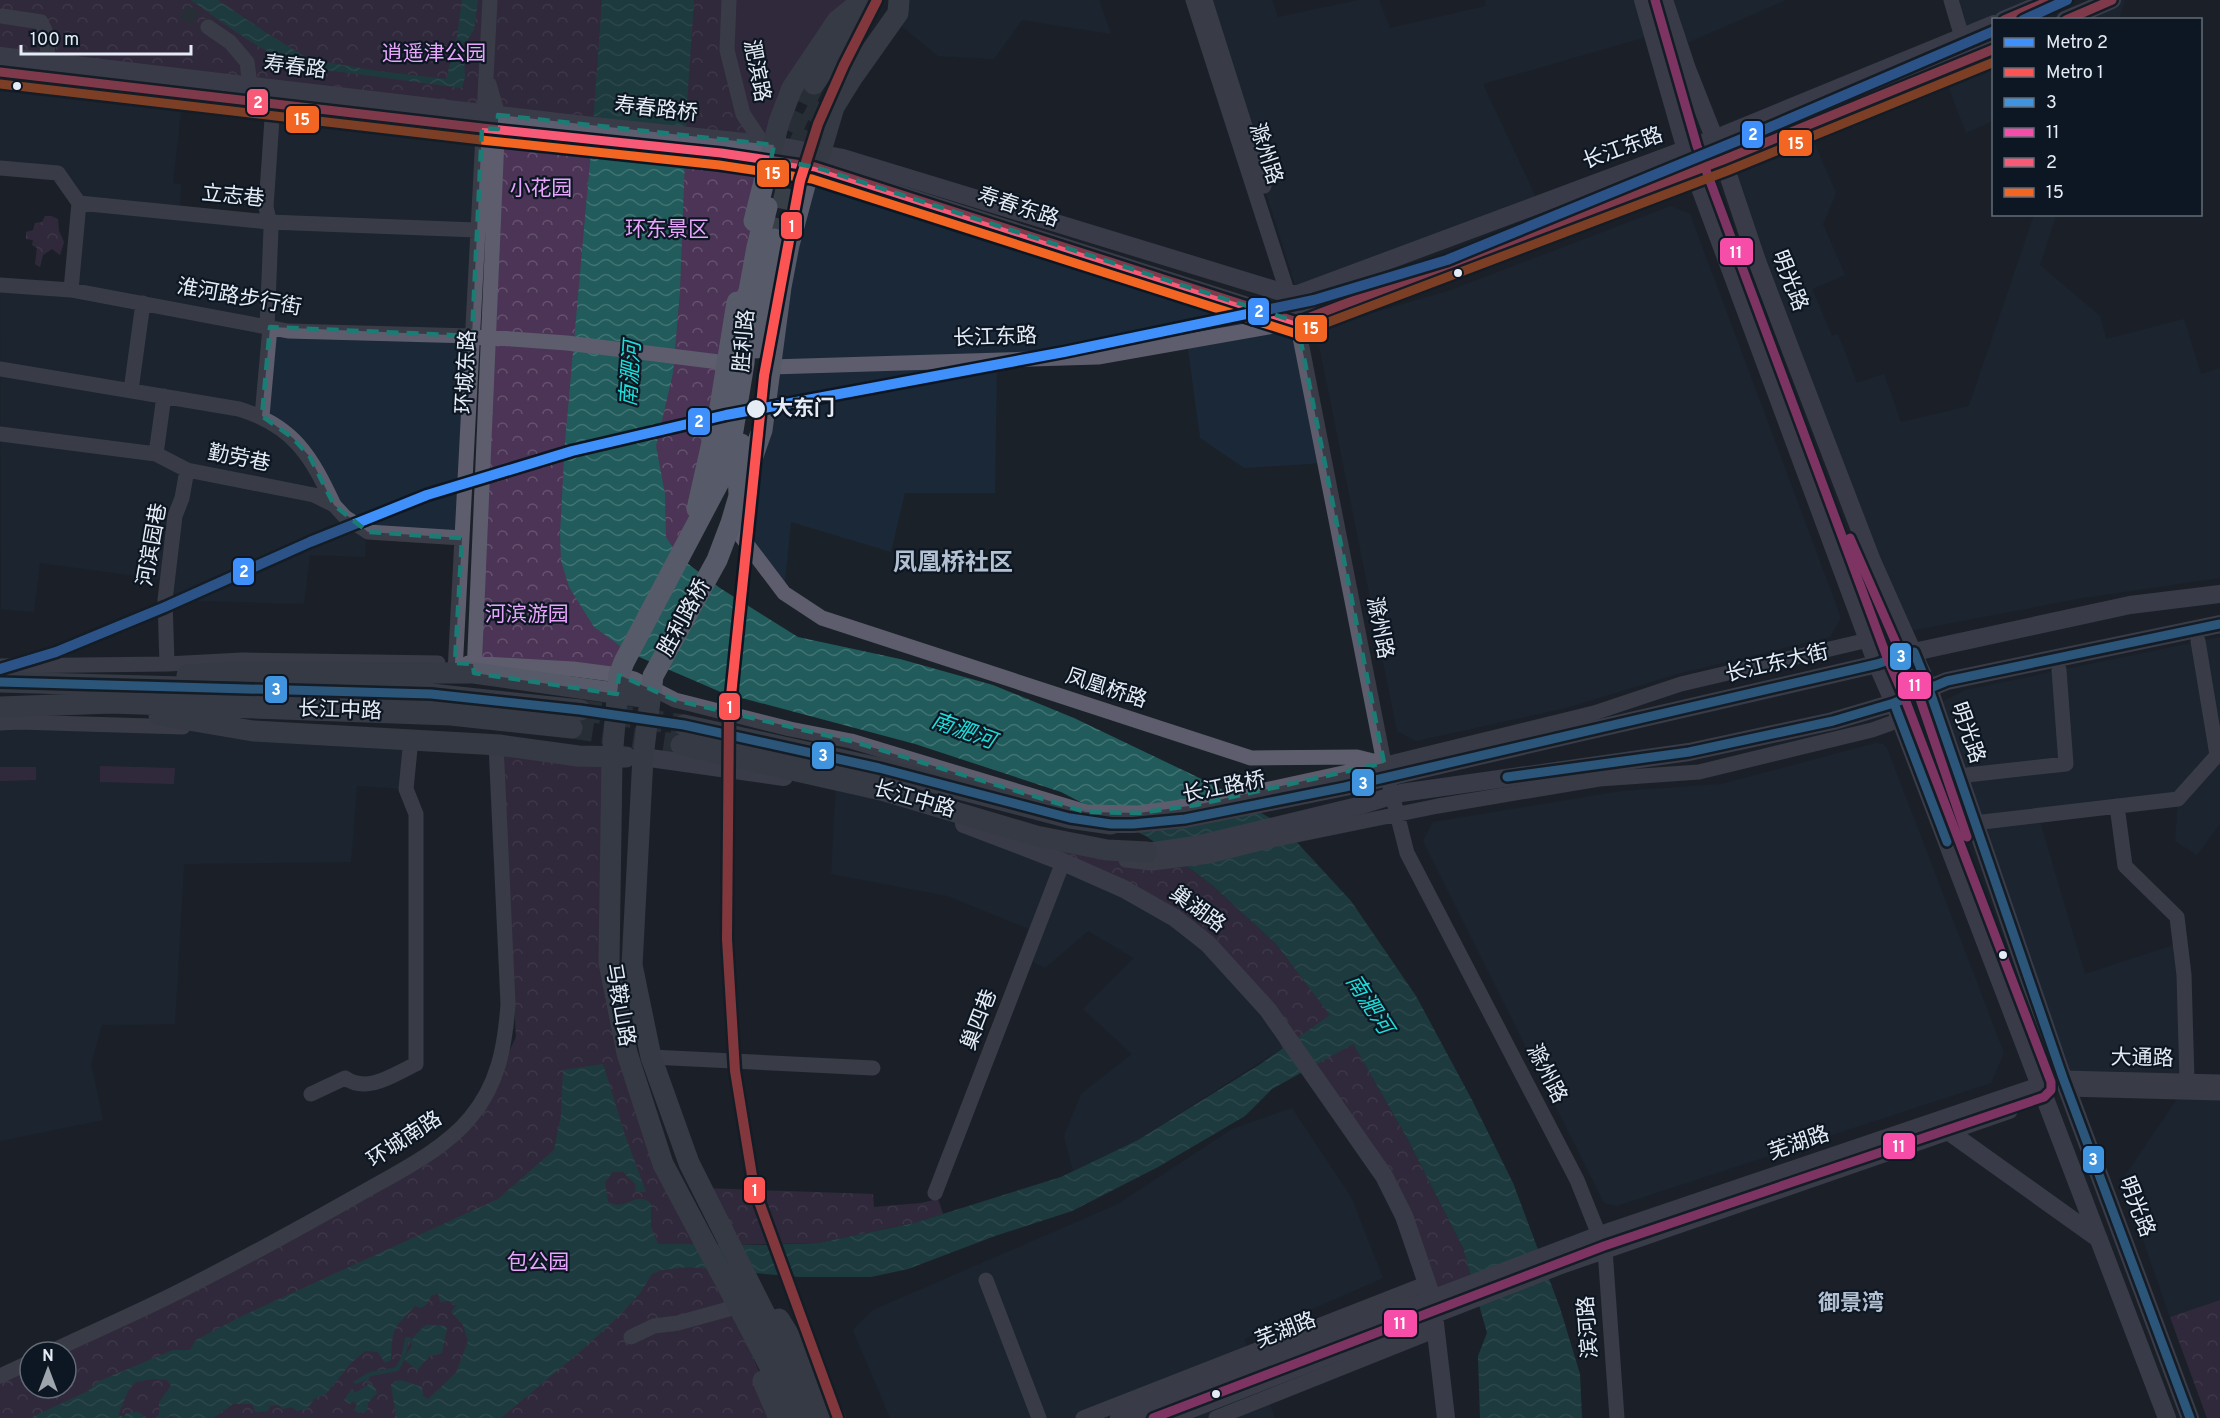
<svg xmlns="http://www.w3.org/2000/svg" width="2220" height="1418" font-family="Overpass,'Noto Sans SC',sans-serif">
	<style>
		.built { fill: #1b2838 }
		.park { fill: url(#park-crowns) }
		.garden { fill: #4b3455 }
		.water { fill: url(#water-waves) }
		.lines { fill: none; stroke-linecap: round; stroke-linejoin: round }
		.stream { stroke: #215b5b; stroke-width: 4 }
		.minor-tunnel { stroke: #393f47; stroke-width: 15; stroke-dasharray: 15 8; stroke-linecap: butt }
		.highway-tunnel { stroke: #393f47; stroke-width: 21; stroke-dasharray: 21 10; stroke-linecap: butt }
		.minor { stroke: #5d5d6d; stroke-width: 15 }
		.major { stroke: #5d5e6f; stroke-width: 18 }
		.highway { stroke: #575a68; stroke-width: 21 }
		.bus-1-casing { stroke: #0d1723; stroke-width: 14 }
		.bus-2-casing { stroke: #0d1723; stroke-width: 14 }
		.bus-3-casing { stroke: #0d1723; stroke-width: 14 }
		.bus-4-casing { stroke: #0d1723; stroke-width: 14 }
		.bus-1 { stroke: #4094de; stroke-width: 9 }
		.bus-2 { stroke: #f54da8; stroke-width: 9 }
		.bus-3 { stroke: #f75a77; stroke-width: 9 }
		.bus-4 { stroke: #f26522; stroke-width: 9 }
		.metro-1-casing { stroke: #0d1723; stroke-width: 15 }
		.metro-2-casing { stroke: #0d1723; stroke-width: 15 }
		.metro-1 { stroke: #4090fc; stroke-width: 10 }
		.metro-2 { stroke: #fc5353; stroke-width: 10 }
		.marked { fill: none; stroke: #1a7c75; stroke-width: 4.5; stroke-dasharray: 12 8; stroke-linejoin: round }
		.bus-dot { fill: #e5ecf5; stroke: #0d1723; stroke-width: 2 }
		.labels { text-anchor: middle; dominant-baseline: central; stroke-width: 4.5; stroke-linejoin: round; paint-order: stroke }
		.park-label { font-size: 21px; fill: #e7a5fb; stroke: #0d1723 }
		.street-label { font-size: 21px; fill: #e5ecf5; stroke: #0d1723 }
		.stop-label { font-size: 21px; font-weight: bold; fill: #e5ecf5; stroke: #0d1723; text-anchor: start }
		.water-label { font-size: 22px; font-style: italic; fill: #1eddd9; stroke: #0d1723 }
		.neighbourhood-label { font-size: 22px; font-weight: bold; fill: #b2c0d1; stroke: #0d1723 }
		.quarter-label { font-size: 24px; font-weight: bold; fill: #b2c0d1; stroke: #0d1723 }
		.line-badge { stroke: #0d1723; stroke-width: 2 }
		.badge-label { font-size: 16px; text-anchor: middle; font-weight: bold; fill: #fff }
	</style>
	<defs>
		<pattern id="park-crowns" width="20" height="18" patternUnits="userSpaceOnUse" patternTransform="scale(1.5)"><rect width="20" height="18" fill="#4b3455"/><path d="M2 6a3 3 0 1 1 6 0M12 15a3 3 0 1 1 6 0" fill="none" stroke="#65526e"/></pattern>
		<pattern id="water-waves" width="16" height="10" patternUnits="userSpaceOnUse" patternTransform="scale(1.5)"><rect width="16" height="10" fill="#215b5b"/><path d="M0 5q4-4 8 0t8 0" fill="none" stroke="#417373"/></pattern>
	</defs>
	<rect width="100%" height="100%" fill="#1b2128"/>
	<path class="built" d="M899 0H1099L1111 34 1022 20 994 59 938 56 893 19Z
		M1205 0H1272L1278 17 1359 0H1379L1390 28 1486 6 1485 0H1643L1653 35 1483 84 1539 204 1298 294Z
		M1664 0H1786L1680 46Z
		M1951 0H2051L1962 37Z
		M2112 0H2125L2119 19 2065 20Z
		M1993 49V121L1966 133 1942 70Z
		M0 72 183 93 173 183 181 184 180 212 269 222 273 104 482 128 462 538 366 531 365 557 310 555 304 604 165 600 167 580 40 563 34 612 1 609 0 285 71 290 79 203 58 173 0 168Z
		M1807 126 1836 193 1823 224 1845 275 1812 289 1832 336 1838 334 1857 383 1884 374 1901 422 1969 406 2034 215H2056L2040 265 2100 316 2106 339 2184 319 2201 374 2220 368V578L2082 598 1904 632 1723 160Z
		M815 167 1297 322 1325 463 1244 468 1200 438 1187 342 997 361 995 493H905L891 552 791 522 784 593 731 523Z
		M1671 206 1690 214 1841 618 1830 637 1677 674 1566 708 1416 741 1397 731 1319 345 1334 324 1448 291Z
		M2220 637V824L2197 855 2175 841 2178 799 2038 815 2085 974 2180 943 2187 1081 2063 1078 1934 706 1965 690Z
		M0 723 411 739 406 789 357 786 351 862 184 864 175 1024 102 1025 91 1064 103 1120 0 1141Z
		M1876 743 1883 744 1887 748 2004 1053 1991 1083 1616 1206 1604 1203 1423 841 1433 822 1622 791 1722 784Z
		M836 786 998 837 1175 918 1268 1010 1282 1048 1138 1140 1073 1171 1064 1136 1081 1094 1132 1054 1083 1009 1134 958 1088 931 1045 968 1026 958 1036 932 948 896 831 874Z
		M2182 1092 2220 1093V1300L2170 1317 2122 1180Z
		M1292 1108 1351 1197 1383 1278 1244 1339 1275 1418H890L853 1330 873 1310 1118 1204 1232 1129Z"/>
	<path class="park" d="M0 0H729L763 144 483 114 0 56Z
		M498 129 771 159 691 539 619 675 473 664Z
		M45 216H51L58 219 59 231 64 242 60 255 52 249 43 255 40 267 35 264 37 248 32 245 33 240 26 239V232L33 230 35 223 42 222Z
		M499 745 612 758 609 963 663 1164 729 1288 752 1355 779 1418H0V1374L30 1360V1388H66V1352L366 1192 480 1114 516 1037Z
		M1017 838 1178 860 1212 885 1276 944 1353 1044 1407 1138 1463 1248 1473 1282 1432 1298 1384 1176 1282 1048 1268 1010 1208 944Z
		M701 1188 873 1194 874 1207 921 1203 938 1199 943 1214 914 1223 818 1243 730 1245Z
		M2220 1300V1418H2207L2170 1317Z"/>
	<path class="garden" d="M729 0H863L837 21 774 145 743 114 727 50Z
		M100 766 175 768 174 784 100 782Z
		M0 767H36V780L0 781Z"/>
	<path class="water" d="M191 0H218L265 32 309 59 377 71 446 79 457 37 462 0H478L474 30 466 42H463L465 77 462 88 303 67C261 53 227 25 191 0Z
		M602 0H694L687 104 680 291 673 373 656 446 665 494 666 537 679 557 720 588 798 637 900 659 993 685 1074 718 1214 785 1280 824 1351 901 1416 996 1472 1100 1513 1183 1560 1308 1580 1374 1582 1418H1480L1478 1356 1487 1333 1463 1248 1407 1138 1353 1044 1272 1089 1245 1116 1158 1167 1072 1211 995 1236 908 1269 871 1277H799L688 1267 661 1270 652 1274 640 1293 621 1314 582 1350 501 1418H395C396 1406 392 1396 391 1384L400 1380 422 1387 423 1396 428 1399 456 1373 468 1341 463 1325 451 1312 456 1306 449 1301 440 1302 438 1293 431 1296 427 1304 421 1308 415 1306C392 1330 393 1326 391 1360L385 1363 378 1352 365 1351 351 1363 326 1394 314 1399 307 1409 297 1411 292 1407 282 1409 279 1405 270 1406 268 1411 255 1412 252 1404H233L213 1418H176L170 1416 167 1418H156L159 1414V1402L171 1386 167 1380 154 1379 136 1382 128 1391 118 1415 124 1417 126 1413 138 1412 147 1418H30L88 1391 97 1382 173 1350H190L196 1340 242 1316 498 1199 554 1150 561 1115 563 1070 603 1064 625 1135 646 1192H636L635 1184 623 1172H613L605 1182 608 1202C629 1212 633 1190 651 1203V1227L658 1244 761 1245 818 1243 914 1223 1061 1177 1138 1140 1259 1065 1330 1015 1276 944 1212 885 1146 836 1061 792 915 744 723 693 630 653 594 627 569 587 561 561 560 534 565 442 592 139Z
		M427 1325 444 1326 447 1328 442 1353 430 1356 417 1370 405 1360 406 1354 412 1347 411 1342C413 1337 422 1327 427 1325Z
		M368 1373 371 1374 368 1380 369 1384 375 1387 377 1393 368 1403 367 1411 358 1413 354 1410 357 1405 353 1401 350 1404 344 1400 352 1389 355 1393 368 1385 366 1380 356 1384 353 1382Z"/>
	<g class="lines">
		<path class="stream" d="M371 1374 397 1369 403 1358 407 1339 411 1340"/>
		<path class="minor-tunnel" d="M183 11 208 27"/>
		<path class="highway-tunnel" d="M791 132 814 84
			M775 239 794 153 823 99
			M580 710 684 725
			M572 728 681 745"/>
		<path class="minor" d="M729 0 727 50 743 114 763 144
			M1193 0 1297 322 1384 763 1407 853 1577 1180 1605 1250 1617 1418
			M1205 0 1264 186
			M1951 0 1962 37
			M2 16 41 22 48 37 47 62
			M208 27 230 42 247 62 250 85
			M0 168 58 173 79 203 269 222 477 230
			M0 285 71 290 288 331 472 336 567 343 727 363
			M71 290 79 203
			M267 327 271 229 266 207 273 104
			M771 367 1098 357 1297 322
			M0 369 239 409C294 426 311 456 334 505
			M131 390 143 303
			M262 416 270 327
			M0 434 156 454 187 470 314 495 334 505 345 517 368 532 462 538
			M156 454 164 396
			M731 523 784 593 822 618 1251 758 1357 757 1381 763
			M2198 641 2217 755
			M468 663 573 669 619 675 634 679 675 700 790 729 851 741 1086 812 1139 813 1196 805 1394 762 1594 713 1681 684 1868 640
			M167 664 165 600 175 516 182 498 187 470
			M0 666 167 664 242 660 438 663
			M455 672 490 0
			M474 673 498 115 489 84
			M0 723 18 722 183 727
			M1958 776 2066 764 2059 670
			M2117 806 2125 866 2177 917 2184 975 2187 1081
			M1974 823 2178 799 2220 752
			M1126 860 1152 863 1209 856 1272 840 1438 806 1599 779 1699 772 1872 730 1900 720
			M651 1057 873 1068
			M2063 1078 2220 1082
			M2067 1089 2220 1093
			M311 1094 345 1078C368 1094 394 1074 416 1064V814L406 789 411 739
			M935 1193 1063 862 1054 857
			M986 1280 1039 1418
			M631 1337 654 1326 678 1323 736 1307
			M50 1352C94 1331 139 1312 182 1290 241 1260 300 1228 358 1195 394 1174 443 1151 470 1118 498 1085 505 1047 508 1004L496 744
			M0 1376 30 1362
			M1083 1418 1428 1283
			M1216 1418 1436 1330"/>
		<path class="major" d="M1643 0 1686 150 1877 664 1894 703 2167 1418
			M1664 0 1687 69 1723 160 1757 261 1792 353 1872 561 1929 689 2063 1078 2190 1418
			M2003 20 2051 0
			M2065 20 2112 0
			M0 56 584 125 774 145 843 158 1288 294H1298L1714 139 1994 24
			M0 72 482 128 721 153 815 167 1297 322 1723 160 1994 49
			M643 757 784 777
			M964 824 1063 862 1124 889 1175 918 1208 944 1268 1010 1384 1176 1404 1216 1432 1298 1446 1418
			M1111 824H1133L1185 819 1345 787 1877 664 1914 652 2130 605 2220 594
			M1147 852 1196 845 1362 805 1401 793 1689 752 1833 721 1894 703 1947 681 2220 624
			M1948 1131 2099 1239
			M1119 1418 1600 1235 2052 1082
			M1168 1418 1558 1266 2009 1110"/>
		<path class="highway" d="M814 84 869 3
			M767 207 757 247 749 291 744 363 730 449 720 480 624 662 619 675 612 758 609 963 627 1053 663 1164 752 1332 796 1418
			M754 221 779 122 792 88 837 21 863 0
			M757 348 775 239
			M741 444 738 469 739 496 731 523 717 560 653 676 643 757 632 965 651 1057 689 1163 768 1320 799 1391 813 1418
			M746 476 762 430 781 287 789 245 805 185 820 154 834 107 852 78 898 13 899 0
			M697 509 720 407 737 302
			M187 675 234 672 474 673 650 698
			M0 682 431 694 580 710
			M0 707 112 703 451 715 572 728
			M159 715 253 731 499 745 578 756 626 757
			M684 725 879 768 1070 818 1111 824
			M681 745 881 790 1036 836 1107 850 1147 852
			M779 1319 814 1376 835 1418
			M763 1381 779 1418"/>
		<defs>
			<path id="bus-1" d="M0 682 431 694 580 710 684 725 879 768 1070 818 1111 824H1133L1185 819 1345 787 1877 664 1914 652 1929 689 2063 1078 2190 1418
				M1894 703 1947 842
				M1507 777 1689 752 1833 721 1894 703 1947 681 2220 624"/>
			<path id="bus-2" d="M1850 538 1918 693 1967 837
				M1153 1418 1604 1246 2044 1097 2051 1090V1082L1905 699 1888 660 1697 146 1655 0"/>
			<path id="bus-3" d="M2004 20 2051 0
				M2066 20 2112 0
				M0 72 482 128 721 153 815 167 1297 322 1723 160 1994 49"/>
			<path id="bus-4" d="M0 84 481 140 719 165 812 179 1297 334 1727 171 1994 62"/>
		</defs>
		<use href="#bus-1" class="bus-1-casing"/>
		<use href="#bus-2" class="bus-2-casing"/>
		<use href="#bus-3" class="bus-3-casing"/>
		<use href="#bus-4" class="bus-4-casing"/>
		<use href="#bus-1" class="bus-1"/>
		<use href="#bus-2" class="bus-2"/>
		<use href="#bus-3" class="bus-3"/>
		<use href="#bus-4" class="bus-4"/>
		<defs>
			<path id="metro-1" d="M2023 20 2067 0
				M0 669 56 652 165 607 310 542 427 495 572 451 726 415 1064 352 1314 300 1447 260 1754 134 1994 31"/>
			<path id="metro-2" d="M838 1418 754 1188 735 1071 727 939 729 715 764 376 800 181 818 124 844 65 877 0"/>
		</defs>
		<use href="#metro-1" class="metro-1-casing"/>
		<use href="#metro-2" class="metro-2-casing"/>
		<use href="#metro-1" class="metro-1"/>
		<use href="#metro-2" class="metro-2"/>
	</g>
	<path d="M0 0H2220V1418H0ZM498 115 774 145 771 159 815 167 1297 322 1384 763 1196 805 1139 813 1086 812 851 741 675 700 619 675 617 694 474 673 473 664 455 663 462 538 368 532 334 505 310 457 293 438 262 416 270 327 472 336 482 128 498 129Z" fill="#1b2128" fill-opacity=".55" fill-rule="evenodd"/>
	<path class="marked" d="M498 115 774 145 771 159 815 167 1297 322 1384 763 1196 805 1139 813 1086 812 851 741 675 700 619 675 617 694 474 673 473 664 455 663 462 538 368 532 334 505 310 457 293 438 262 416 270 327 472 336 482 128 498 129Z"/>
	<g class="bus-dot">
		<circle cx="17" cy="86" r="5"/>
		<circle cx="1458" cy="273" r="5"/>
		<circle cx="756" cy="409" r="10"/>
		<circle cx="2003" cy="955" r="5"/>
		<circle cx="1216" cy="1394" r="5"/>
	</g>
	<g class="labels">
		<g class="park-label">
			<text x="434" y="54">逍遥津公园</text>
			<text x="541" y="189">小花园</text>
			<text x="667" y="230">环东景区</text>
			<text x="527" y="615">河滨游园</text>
			<text x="538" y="1263">包公园</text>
		</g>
		<g class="street-label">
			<text transform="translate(295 68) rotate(7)">寿春路</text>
			<text transform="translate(756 71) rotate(79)">淝滨路</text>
			<text transform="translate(656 110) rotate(6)">寿春路桥</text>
			<text transform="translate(1623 149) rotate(-20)">长江东路</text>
			<text transform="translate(1265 154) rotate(72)">滁州路</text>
			<text transform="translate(233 197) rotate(6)">立志巷</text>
			<text transform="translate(1018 208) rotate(18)">寿春东路</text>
			<text transform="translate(1789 281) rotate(69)">明光路</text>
			<text transform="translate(239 298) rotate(10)">淮河路步行街</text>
			<text transform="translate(995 338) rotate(-2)">长江东路</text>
			<text transform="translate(745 341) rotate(-85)">胜利路</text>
			<text transform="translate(467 372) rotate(-87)">环城东路</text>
			<text transform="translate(239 459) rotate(11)">勤劳巷</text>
			<text transform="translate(153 545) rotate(-80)">河滨园巷</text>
			<text transform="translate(685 618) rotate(-61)">胜利路桥</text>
			<text transform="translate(1379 628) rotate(79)">滁州路</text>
			<text transform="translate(1777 664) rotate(-13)">长江东大街</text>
			<text transform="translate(1106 689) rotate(18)">凤凰桥路</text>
			<text transform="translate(340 711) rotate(2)">长江中路</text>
			<text transform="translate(1967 733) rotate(71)">明光路</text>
			<text transform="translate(1224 788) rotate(-11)">长江路桥</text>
			<text transform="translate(914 800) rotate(16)">长江中路</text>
			<text transform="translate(1197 910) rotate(36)">巢湖路</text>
			<text transform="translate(619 1005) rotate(80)">马鞍山路</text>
			<text transform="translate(980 1020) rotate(-69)">巢四巷</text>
			<text transform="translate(2142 1059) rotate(1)">大通路</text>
			<text transform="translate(1546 1074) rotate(63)">滁州路</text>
			<text transform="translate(405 1140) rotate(-33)">环城南路</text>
			<text transform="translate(1799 1144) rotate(-19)">芜湖路</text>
			<text transform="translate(2136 1207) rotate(69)">明光路</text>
			<text transform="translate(1589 1327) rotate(-94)">滨河路</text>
			<text transform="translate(1286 1331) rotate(-21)">芜湖路</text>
		</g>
		<g class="stop-label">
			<text x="772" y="409">大东门</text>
		</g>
		<g class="water-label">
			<text transform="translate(632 374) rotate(-86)">南淝河</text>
			<text transform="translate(963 732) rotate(20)">南淝河</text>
			<text transform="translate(1368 1005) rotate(57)">南淝河</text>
		</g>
		<g class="neighbourhood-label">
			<text x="1851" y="1304">御景湾</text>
		</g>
		<g class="quarter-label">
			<text x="953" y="564">凤凰桥社区</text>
		</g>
	</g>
	<g class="line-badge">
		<rect x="246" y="88" width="23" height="28" rx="6" fill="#f75a77"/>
		<rect x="285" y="105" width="35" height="29" rx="6" fill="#f26522"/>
		<rect x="1741" y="120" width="23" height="29" rx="6" fill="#4090fc"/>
		<rect x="1778" y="129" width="35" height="28" rx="6" fill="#f26522"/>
		<rect x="756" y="159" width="34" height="29" rx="6" fill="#f26522"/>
		<rect x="780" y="211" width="23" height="29" rx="6" fill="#fc5353"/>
		<rect x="1719" y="237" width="35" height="29" rx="6" fill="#f54da8"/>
		<rect x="1247" y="297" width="23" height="29" rx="6" fill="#4090fc"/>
		<rect x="1294" y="314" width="34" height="29" rx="6" fill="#f26522"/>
		<rect x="687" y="407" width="24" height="29" rx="6" fill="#4090fc"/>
		<rect x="232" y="557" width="23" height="29" rx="6" fill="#4090fc"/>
		<rect x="1889" y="642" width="23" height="29" rx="6" fill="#4094de"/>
		<rect x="1897" y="671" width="35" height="29" rx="6" fill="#f54da8"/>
		<rect x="264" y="675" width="24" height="29" rx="6" fill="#4094de"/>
		<rect x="718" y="692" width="23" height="29" rx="6" fill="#fc5353"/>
		<rect x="811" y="741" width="24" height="29" rx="6" fill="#4094de"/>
		<rect x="1351" y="768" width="24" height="29" rx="6" fill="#4094de"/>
		<rect x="1882" y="1132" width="34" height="28" rx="6" fill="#f54da8"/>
		<rect x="2082" y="1145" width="23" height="29" rx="6" fill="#4094de"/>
		<rect x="743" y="1176" width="23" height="28" rx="6" fill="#fc5353"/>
		<rect x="1383" y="1309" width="35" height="29" rx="6" fill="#f54da8"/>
	</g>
	<g class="badge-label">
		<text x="258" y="108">2</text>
		<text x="302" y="125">15</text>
		<text x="1753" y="140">2</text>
		<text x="1796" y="149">15</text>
		<text x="773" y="179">15</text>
		<text x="792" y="232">1</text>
		<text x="1736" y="258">11</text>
		<text x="1259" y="317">2</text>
		<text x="1311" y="334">15</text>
		<text x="699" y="427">2</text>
		<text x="244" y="577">2</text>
		<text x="1901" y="662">3</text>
		<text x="1915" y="691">11</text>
		<text x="276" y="695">3</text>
		<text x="730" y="713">1</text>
		<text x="823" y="761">3</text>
		<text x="1363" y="789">3</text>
		<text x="1899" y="1152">11</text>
		<text x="2093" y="1165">3</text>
		<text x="755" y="1196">1</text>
		<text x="1400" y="1329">11</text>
	</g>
	<rect x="1992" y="18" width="210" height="198" fill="#0d1723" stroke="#636c77" stroke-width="1.5"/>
	<rect x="2004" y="38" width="30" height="9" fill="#4090fc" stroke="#636c77" stroke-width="1.5"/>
	<text x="2046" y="48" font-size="18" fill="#e5ecf5">Metro 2</text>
	<rect x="2004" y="68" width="30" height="9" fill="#fc5353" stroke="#636c77" stroke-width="1.5"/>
	<text x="2046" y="78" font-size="18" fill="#e5ecf5">Metro 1</text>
	<rect x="2004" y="98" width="30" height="9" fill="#4094de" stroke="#636c77" stroke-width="1.5"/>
	<text x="2046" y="108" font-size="18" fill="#e5ecf5">3</text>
	<rect x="2004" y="128" width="30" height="9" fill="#f54da8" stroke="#636c77" stroke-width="1.5"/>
	<text x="2046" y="138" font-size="18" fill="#e5ecf5">11</text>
	<rect x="2004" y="158" width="30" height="9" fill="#f75a77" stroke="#636c77" stroke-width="1.5"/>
	<text x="2046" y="168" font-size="18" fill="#e5ecf5">2</text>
	<rect x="2004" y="188" width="30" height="9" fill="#f26522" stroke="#636c77" stroke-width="1.5"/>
	<text x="2046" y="198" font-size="18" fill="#e5ecf5">15</text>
	<g transform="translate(48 1370)"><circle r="28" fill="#0d1723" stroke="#636c77" stroke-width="1.5"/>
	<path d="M0-4.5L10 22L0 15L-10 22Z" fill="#9ea5ad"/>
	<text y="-9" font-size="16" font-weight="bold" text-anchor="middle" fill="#e5ecf5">N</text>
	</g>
	<path d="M21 45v9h170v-9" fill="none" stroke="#e5ecf5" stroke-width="3"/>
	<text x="30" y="45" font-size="18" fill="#e5ecf5" stroke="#0d1723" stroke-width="4.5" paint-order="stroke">100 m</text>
</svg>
